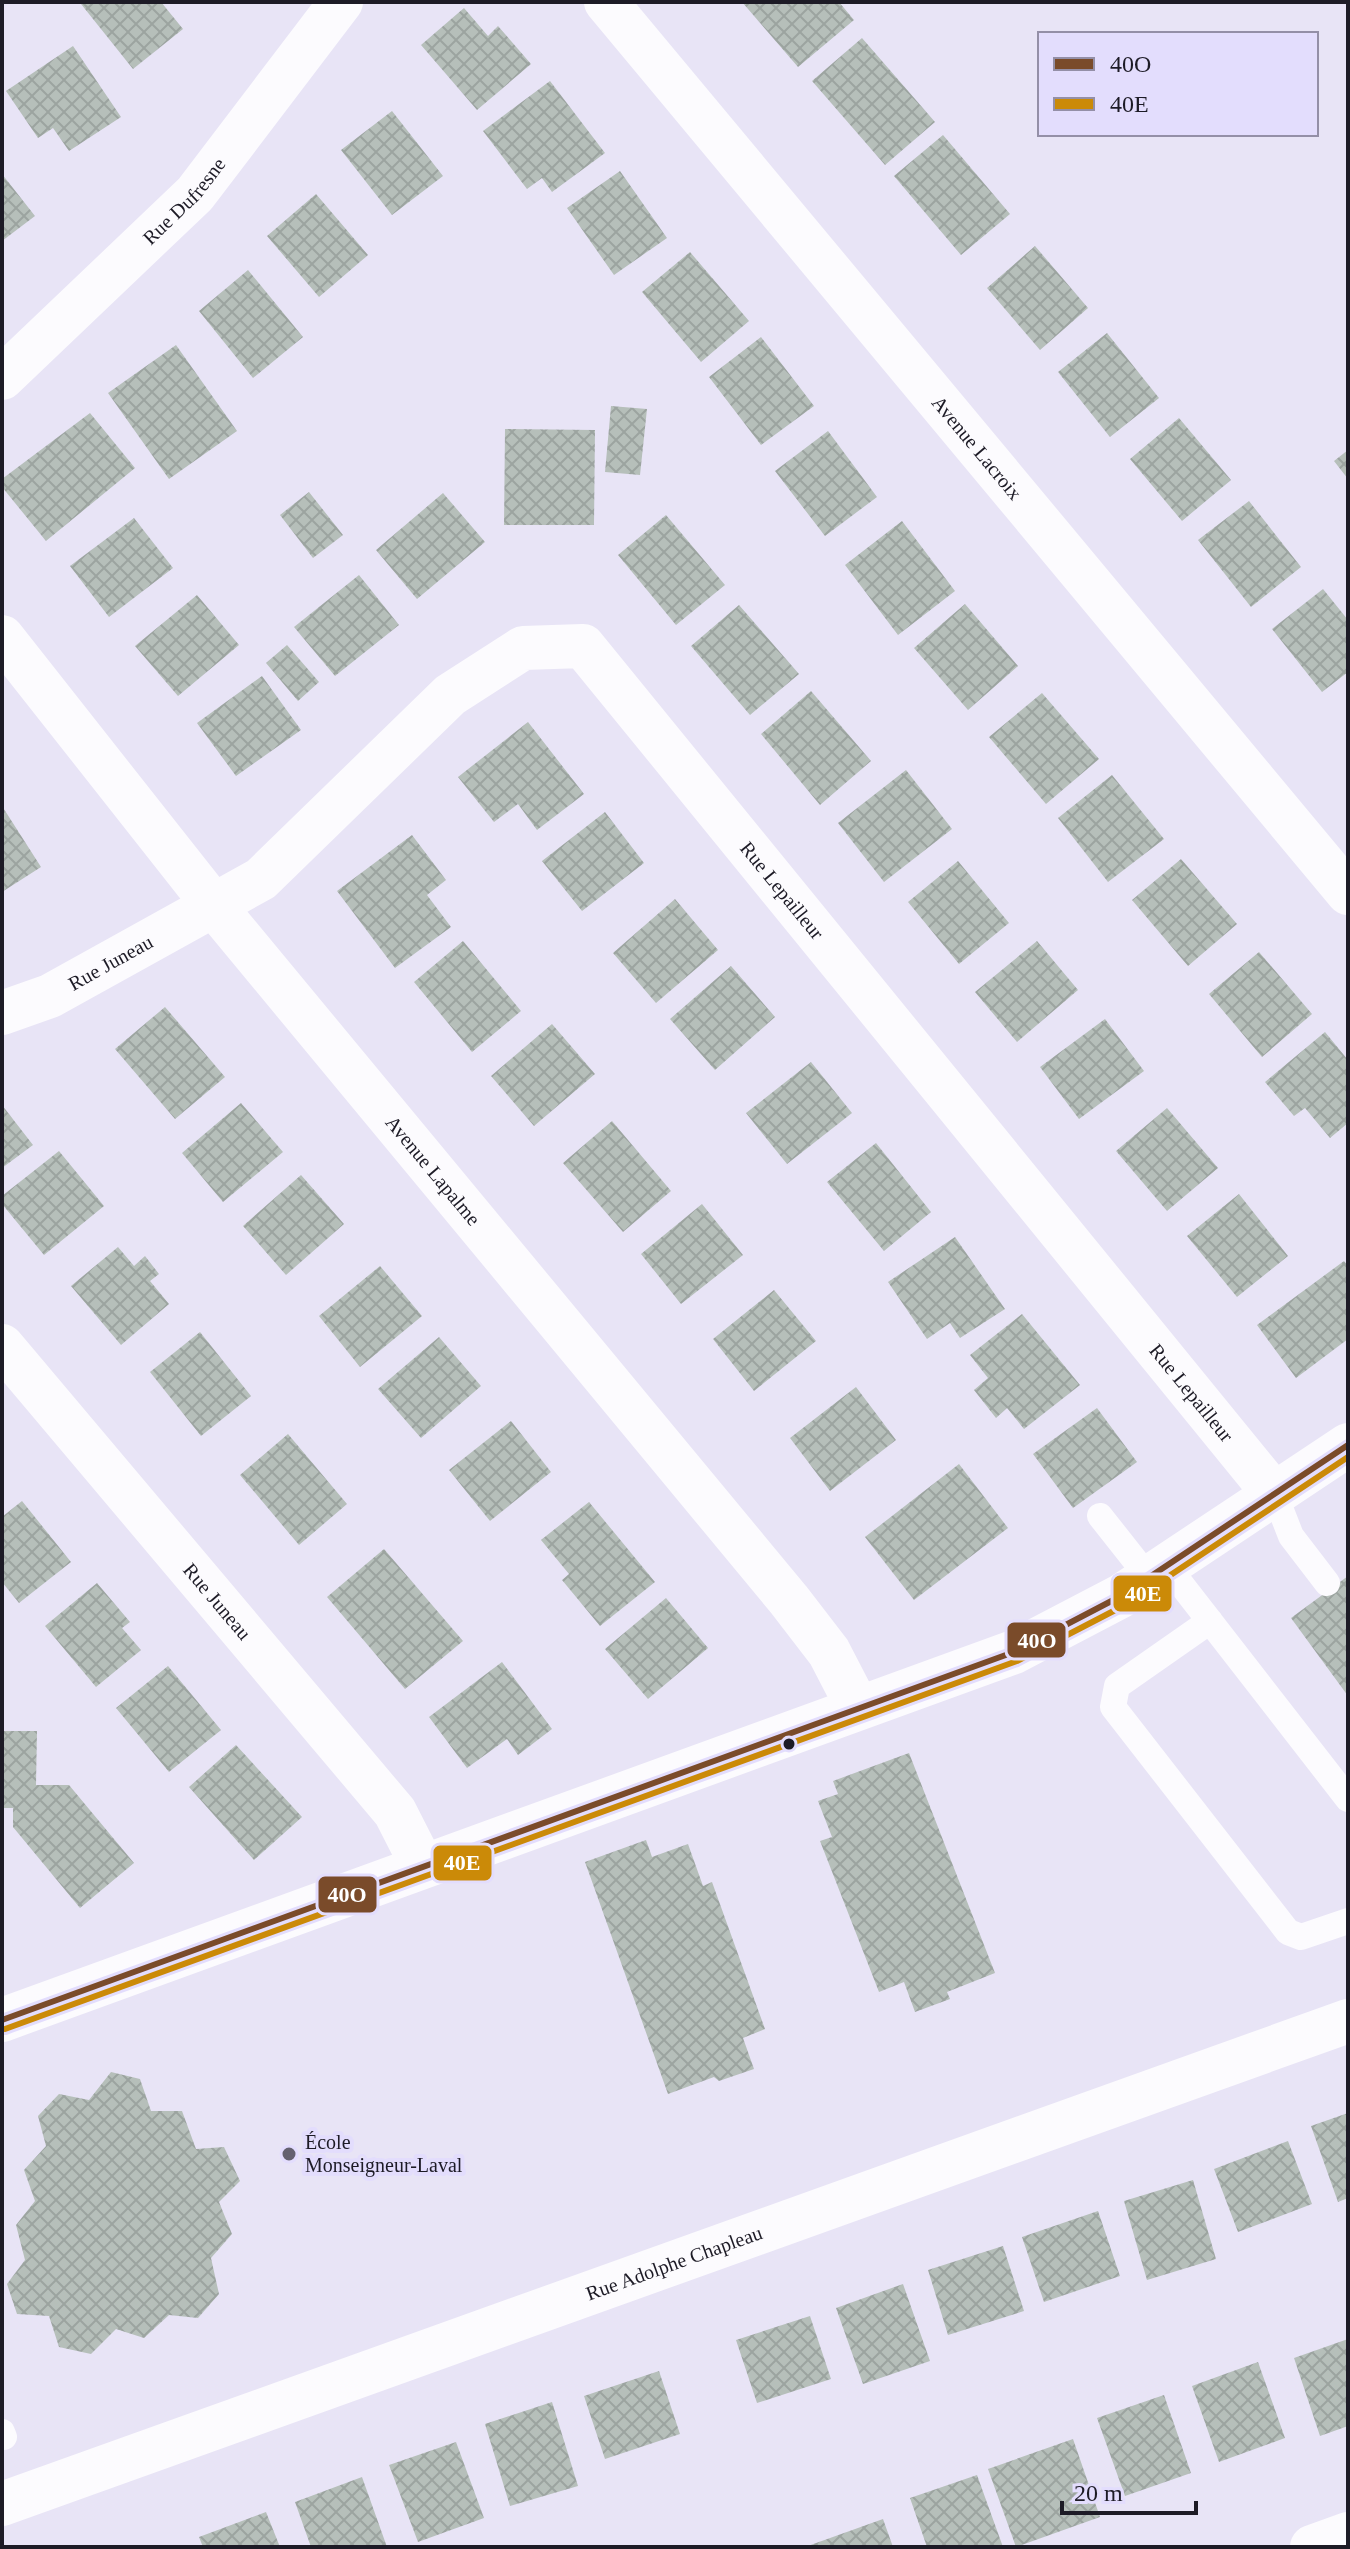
<svg xmlns="http://www.w3.org/2000/svg" width="1350" height="2549" font-family="Georgia,serif">
	<style>
		.building { fill: url(#building-cross-hatch) }
		.lines { fill: none; stroke-linecap: round; stroke-linejoin: round }
		.service { stroke: #fcfbfe; stroke-width: 26 }
		.minor { stroke: #fcfbfe; stroke-width: 44 }
		.tertiary { stroke: #fcfbfe; stroke-width: 44 }
		.bus-1-casing { stroke: #e3ddfd; stroke-width: 12 }
		.bus-2-casing { stroke: #e3ddfd; stroke-width: 12 }
		.bus-1 { stroke: #7a4b2a; stroke-width: 6 }
		.bus-2 { stroke: #cb8a08; stroke-width: 6 }
		.bus-dot { fill: #1d1b26; stroke: #e3ddfd; stroke-width: 3 }
		.poi-dot { fill: #64616f; stroke: #e3ddfd; stroke-width: 3 }
		.labels { text-anchor: middle; dominant-baseline: central; stroke-width: 8; stroke-linejoin: round; paint-order: stroke }
		.street-label { font-size: 20px; fill: #1d1b26; stroke: #e3ddfd }
		.poi-label { font-size: 20px; fill: #1d1b26; stroke: #e3ddfd; text-anchor: start }
		.line-badge { stroke: #e3ddfd; stroke-width: 3 }
		.badge-label { font-size: 22px; text-anchor: middle; font-weight: bold; fill: #fff }
	</style>
	<defs>
		<pattern id="building-cross-hatch" width="8" height="8" patternUnits="userSpaceOnUse" patternTransform="scale(2)"><rect width="8" height="8" fill="#b6bfba"/><path d="M0 0l8 8M0 8l8-8" fill="none" stroke="#9ca4a0"/></pattern>
	</defs>
	<rect width="100%" height="100%" fill="#e8e4f6"/>
	<path class="building" d="M83 2H161L183 29 133 69 81 4Z
		M742 2H839L854 20 798 67Z
		M464 8 488 36 498 26 531 64 477 110 421 45Z
		M862 38 935 122 885 165 812 81Z
		M73 46 121 117 69 151 53 128 38 138 6 91Z
		M550 81 605 153 552 192 542 178 527 189 483 131Z
		M392 111 443 176 392 215 341 150Z
		M943 135 1010 214 961 255 894 176Z
		M620 171 667 238 614 275 567 208Z
		M2 174 35 216 2 241Z
		M316 194 368 255 319 297 267 236Z
		M1035 246 1088 308 1040 350 987 288Z
		M690 252 749 321 701 362 642 292Z
		M248 270 303 337 253 378 199 311Z
		M1107 333 1159 398 1110 437 1058 372Z
		M761 337 814 406 761 445 709 377Z
		M176 345 237 431 169 479 108 393Z
		M611 406 647 409 640 475 605 472Z
		M90 413 135 468 46 541 2 487V479Z
		M1179 418 1231 480 1182 521 1130 459Z
		M505 429 595 430 594 525H504Z
		M828 431 877 497 825 536 775 471Z
		M1348 450V479L1334 461Z
		M309 492 343 535 313 558 280 515Z
		M443 493 485 542 417 599 376 550Z
		M1249 501 1301 567 1251 607 1198 540Z
		M666 515 725 585 676 625 618 555Z
		M134 518 173 568 109 617 70 566Z
		M902 521 955 591 898 635 845 565Z
		M359 575 399 625 335 676 294 627Z
		M1323 589 1348 620V672L1322 692 1272 629Z
		M197 595 239 645 178 696 135 646Z
		M965 604 1018 666 968 710 914 648Z
		M739 605 799 674 750 715 691 646Z
		M287 645 319 682 298 701 266 663Z
		M262 676 301 730 236 776 197 723Z
		M811 691 871 761 820 805 761 734Z
		M1042 693 1099 759 1046 804 989 737Z
		M528 722 584 794 537 830 518 804 494 822 458 777Z
		M906 770 952 829 884 882 838 823Z
		M1112 775 1164 839 1108 882 1058 818Z
		M2 806 41 867 2 892Z
		M605 812 644 863 582 911 542 861Z
		M412 835 446 880 427 895 451 927 395 968 337 891Z
		M1181 859 1237 924 1188 966 1132 900Z
		M958 861 1009 923 959 964 908 902Z
		M675 899 718 950 656 1003 613 953Z
		M463 941 521 1011 472 1052 414 982Z
		M1037 941 1078 990 1017 1042 975 992Z
		M1259 952 1312 1014 1262 1057 1209 994Z
		M731 966 775 1017 715 1070 670 1019Z
		M165 1007 225 1077 175 1119 115 1049Z
		M1105 1019 1144 1071 1079 1119 1040 1067Z
		M552 1024 595 1074 534 1126 491 1076Z
		M1325 1032 1348 1060V1123L1330 1138 1305 1108 1294 1116 1265 1082Z
		M811 1062 852 1113 787 1164 746 1113Z
		M241 1103 283 1152 223 1202 182 1153Z
		M2 1105 33 1145 2 1168Z
		M1167 1108 1218 1168 1167 1211 1116 1151Z
		M612 1121 671 1191 623 1232 563 1163Z
		M876 1143 931 1212 884 1251 827 1182Z
		M59 1151 104 1206 44 1255 2 1204V1196Z
		M301 1175 344 1224 286 1275 243 1226Z
		M1239 1194 1288 1256 1237 1297 1187 1236Z
		M702 1204 743 1255 681 1304 641 1254Z
		M955 1237 1005 1309 960 1338 950 1323 927 1339 888 1282Z
		M118 1247 134 1266 145 1256 159 1274 150 1281 169 1304 121 1345 71 1286Z
		M1344 1261 1348 1266V1339L1296 1378 1257 1325Z
		M380 1266 422 1316 360 1367 319 1316Z
		M774 1290 816 1341 754 1391 713 1339Z
		M1022 1314 1080 1385 1024 1429 1007 1408 996 1418 974 1390 988 1378 970 1355Z
		M200 1332 251 1396 201 1436 150 1372Z
		M439 1337 481 1386 421 1438 378 1389Z
		M856 1387 896 1440 830 1491 790 1438Z
		M1097 1408 1137 1462 1073 1508 1033 1454Z
		M511 1421 551 1472 490 1521 449 1470Z
		M288 1434 347 1504 299 1545 240 1475Z
		M959 1464 1008 1528 914 1600 865 1537Z
		M22 1501 71 1562 19 1603 2 1582V1517Z
		M589 1502 655 1582 600 1626 562 1580 569 1574 541 1540Z
		M384 1549 463 1641 405 1689 327 1597Z
		M1348 1576V1696L1291 1618Z
		M97 1583 130 1622 122 1628 141 1650 96 1687 45 1626Z
		M666 1598 708 1648 648 1699 605 1649Z
		M502 1662 552 1729 518 1755 507 1739 467 1768 429 1717Z
		M168 1666 221 1730 169 1772 116 1708Z
		M2 1731H37L36 1785H69L134 1863 80 1908 13 1827V1808H2Z
		M236 1745 302 1817 254 1860 189 1787Z
		M909 1753 995 1973 947 1992 950 1999 915 2012 904 1982 879 1992 820 1841 832 1837 818 1801 838 1794 833 1781Z
		M646 1840 652 1857 688 1844 703 1886 712 1882 765 2029 743 2038 754 2069 719 2081 714 2077 668 2094 585 1862Z
		M111 2072 140 2079 151 2111H182L196 2149 224 2147 240 2181 219 2202 232 2234 211 2258 219 2294 198 2318 169 2315 144 2338 116 2329 91 2354 59 2347 49 2316 17 2314 7 2284 25 2260 16 2225 35 2201 24 2170 46 2146 38 2116 59 2094 89 2100Z
		M1348 2113V2198L1338 2202 1311 2126Z
		M1288 2141 1312 2204 1238 2232 1214 2169Z
		M1193 2180 1216 2259 1147 2280 1124 2201Z
		M1098 2211 1120 2276 1044 2302 1022 2237Z
		M1003 2246 1024 2311 948 2335 928 2270Z
		M903 2284 930 2361 863 2384 836 2308Z
		M810 2316 831 2379 757 2403 736 2340Z
		M1348 2339V2426L1320 2436 1294 2358Z
		M1258 2362 1285 2438 1219 2462 1192 2386Z
		M659 2371 680 2434 605 2459 584 2396Z
		M1164 2395 1191 2473 1125 2496 1097 2418Z
		M552 2402 578 2486 510 2506 485 2424Z
		M1073 2439 1100 2517 1016 2547 988 2469Z
		M456 2442 484 2518 418 2542 389 2465Z
		M977 2475 1003 2547H927L910 2498Z
		M362 2477 387 2547H311L295 2502Z
		M266 2512 280 2547H203L199 2537Z
		M883 2519 893 2547H805Z"/>
	<g class="lines">
		<path class="service" d="M1275 1495 1291 1536 1327 1583
			M1100 1516 1149 1578
			M1167 1566 1348 1799
			M1210 1621 1117 1686 1113 1707 1288 1932 1301 1937 1348 1921
			M2 2432 4 2437"/>
		<g class="minor">
			<path id="s1" d="M606 2 1348 893"/>
			<path id="s2" d="M2 378 195 194 341 2"/>
			<path id="s3" d="M2 637 215 907 789 1600 829 1652 858 1708"/>
			<path id="s4" d="M2 1013 50 996 261 879 450 695 523 648 583 646 1275 1495"/>
			<path id="s5" d="M2 1346 395 1812 422 1865"/>
			<path id="s6" d="M2 2504 1348 2021"/>
			<path d="M1312 2547 1348 2534"/>
		</g>
		<path class="tertiary" d="M2 2020 1014 1652 1121 1596 1348 1445"/>
		<defs>
			<path id="bus-1" d="M2 2020 1014 1652 1121 1596 1348 1445"/>
			<path id="bus-2" d="M5 2029 1017 1661 1127 1604 1348 1457"/>
		</defs>
		<use href="#bus-1" class="bus-1-casing"/>
		<use href="#bus-2" class="bus-2-casing"/>
		<use href="#bus-1" class="bus-1"/>
		<use href="#bus-2" class="bus-2"/>
	</g>
	<circle class="bus-dot" cx="789" cy="1744" r="7"/>
	<circle class="poi-dot" cx="289" cy="2154" r="8"/>
	<g class="labels">
		<g class="street-label">
			<text stroke="none"><textPath href="#s2" startOffset="254">Rue Dufresne</textPath></text>
			<text stroke="none"><textPath href="#s1" startOffset="580">Avenue Lacroix</textPath></text>
			<text stroke="none"><textPath href="#s4" startOffset="1018">Rue Lepailleur</textPath></text>
			<text stroke="none"><textPath href="#s4" startOffset="120">Rue Juneau</textPath></text>
			<text stroke="none"><textPath href="#s3" startOffset="686">Avenue Lapalme</textPath></text>
			<text stroke="none"><textPath href="#s4" startOffset="1666">Rue Lepailleur</textPath></text>
			<text stroke="none"><textPath href="#s5" startOffset="334">Rue Juneau</textPath></text>
			<text stroke="none"><textPath href="#s6" startOffset="714">Rue Adolphe Chapleau</textPath></text>
		</g>
		<g class="poi-label">
			<text x="305" y="2142">École<tspan x="305" dy="23">Monseigneur-Laval</tspan></text>
		</g>
	</g>
	<g class="line-badge">
		<rect x="1112" y="1574" width="61" height="39" rx="8" fill="#cb8a08"/>
		<rect x="1006" y="1621" width="61" height="38" rx="8" fill="#7a4b2a"/>
		<rect x="432" y="1844" width="61" height="38" rx="8" fill="#cb8a08"/>
		<rect x="317" y="1875" width="61" height="39" rx="8" fill="#7a4b2a"/>
	</g>
	<g class="badge-label">
		<text x="1143" y="1601">40E</text>
		<text x="1037" y="1648">40O</text>
		<text x="462" y="1870">40E</text>
		<text x="347" y="1902">40O</text>
	</g>
	<rect width="1350" height="2549" fill="none" stroke="#1d1b26" stroke-width="8"/>
	<rect x="1038" y="32" width="280" height="104" fill="#e3ddfd" stroke="#948fa7" stroke-width="2"/>
	<rect x="1054" y="58" width="40" height="12" fill="#7a4b2a" stroke="#948fa7" stroke-width="2"/>
	<text x="1110" y="72" font-size="24" fill="#1d1b26">40O</text>
	<rect x="1054" y="98" width="40" height="12" fill="#cb8a08" stroke="#948fa7" stroke-width="2"/>
	<text x="1110" y="112" font-size="24" fill="#1d1b26">40E</text>
	<path d="M1062 2501v12h134v-12" fill="none" stroke="#1d1b26" stroke-width="4"/>
	<text x="1074" y="2501" font-size="24" fill="#1d1b26" stroke="#e3ddfd" stroke-width="6" paint-order="stroke">20 m</text>
</svg>
